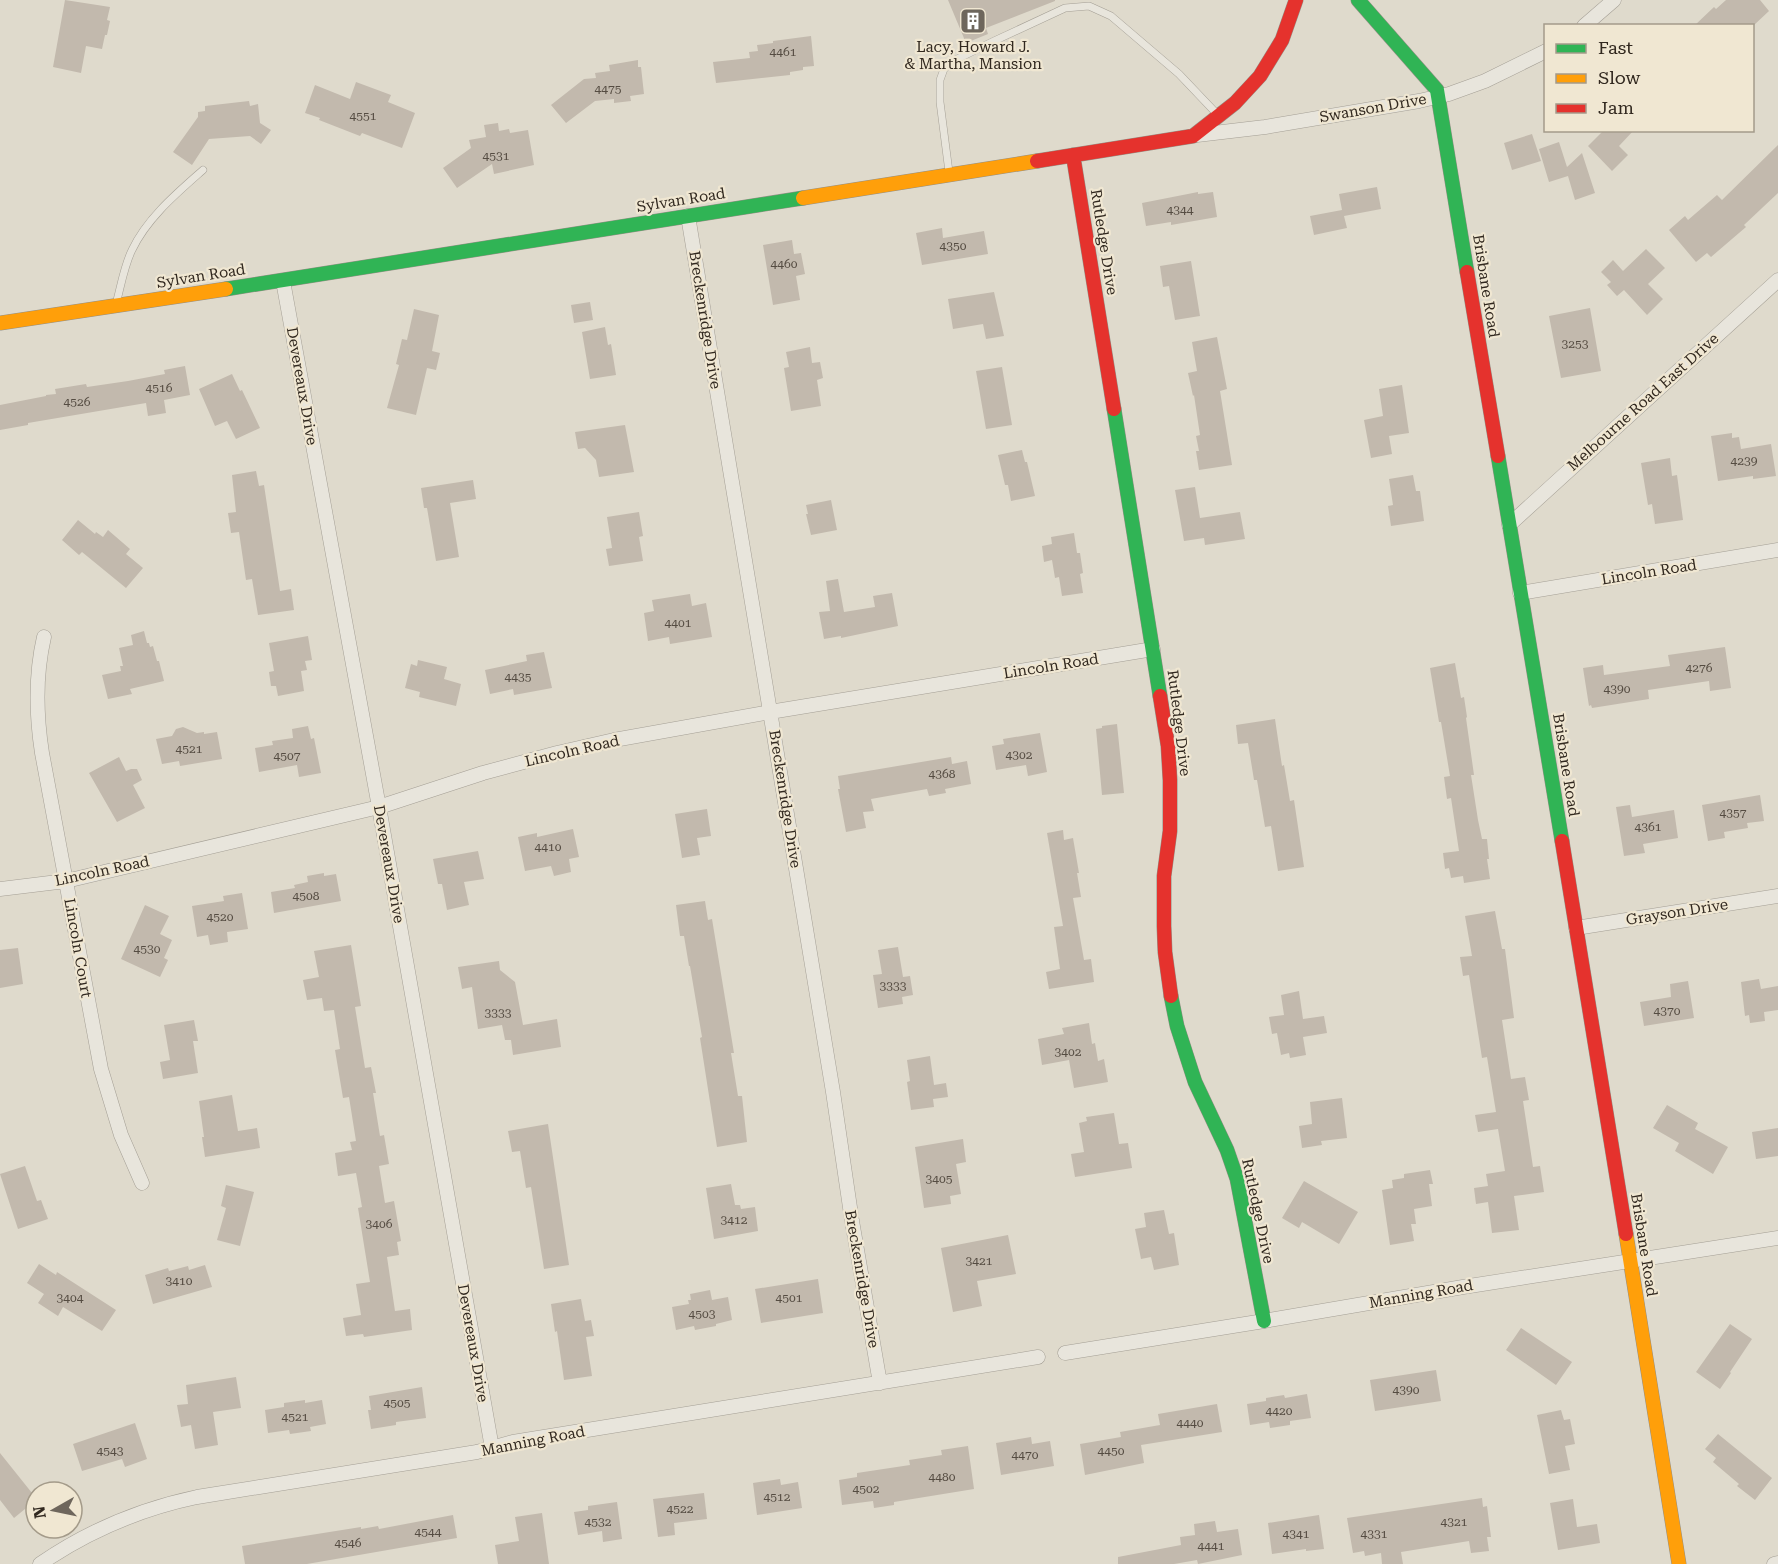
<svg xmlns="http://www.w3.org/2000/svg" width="1778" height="1564" font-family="'Roboto Serif',serif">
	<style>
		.building { fill: #c2b9ad }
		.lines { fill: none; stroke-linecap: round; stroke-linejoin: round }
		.lane-casing { stroke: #a49f95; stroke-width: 8 }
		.street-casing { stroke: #a49f95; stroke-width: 15 }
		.fast-casing { stroke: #948f85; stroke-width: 15 }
		.slow-casing { stroke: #948f85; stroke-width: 15 }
		.jam-casing { stroke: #948f85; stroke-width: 15 }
		.lane { stroke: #e8e5dc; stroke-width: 7 }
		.street { stroke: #e8e5dc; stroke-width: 14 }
		.fast { stroke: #30b455; stroke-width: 14 }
		.slow { stroke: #ff9f0a; stroke-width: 14 }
		.jam { stroke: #e5322d; stroke-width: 14 }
		.labels { text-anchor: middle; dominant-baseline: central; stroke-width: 4.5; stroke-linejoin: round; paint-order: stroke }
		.number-label { font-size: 12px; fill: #554c42 }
		.poi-label { font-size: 15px; fill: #31281f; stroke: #f0e7d2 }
		.street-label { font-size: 15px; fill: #31281f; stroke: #f0e7d2 }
	</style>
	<rect width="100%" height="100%" fill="#dfdacc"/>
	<path class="building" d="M65 0 110 7 107 20 110 21 107 35H105L102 49 86 46 81 73 53 67Z
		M948 0H1055V1L986 28 988 34 966 43Z
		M1726 0H1760L1769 11 1753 26H1694L1714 7 1716 9Z
		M811 36 814 66 803 67V70L790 72V75L716 83 713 62 750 58 749 52 758 51 757 45 773 43V41Z
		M638 60V67H641L644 94 630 96 631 101 614 103V99L595 101 566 123 551 105 584 79 596 78 595 73 610 71 609 65Z
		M356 82 391 95 388 102 415 113 402 148 362 133 360 136 319 120 320 118 305 113 315 85 350 99Z
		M249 101 250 106 258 104 260 123 271 130 261 144 250 136 209 139 192 165 173 152 198 117V112L205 111V106Z
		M498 123 499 131 509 129 510 133 528 130 534 165 494 174 492 164 457 188 443 168 471 148 469 140 486 137 484 125Z
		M1604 130H1634L1619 146 1628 155 1612 171 1588 146Z
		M1532 134 1541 161 1512 170 1504 143Z
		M1559 142 1567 167 1582 153 1595 193 1575 200 1568 176 1549 182 1539 149Z
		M1778 145V193L1744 225 1746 227 1711 257 1707 253 1696 262 1669 230 1685 216 1688 220 1717 195 1722 200Z
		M1377 187 1381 209 1344 216 1347 228 1314 235 1310 216 1342 210 1339 194Z
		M1198 192V194L1213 192 1217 217 1171 225V222L1146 226 1142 203Z
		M942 228 943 238 984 231 988 254 922 265 916 233Z
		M792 240 794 254 801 253 805 274 796 276 800 300 773 305 763 245Z
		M1646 249 1665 268 1648 284 1663 299 1647 315 1624 290 1617 296 1607 285 1611 282 1601 272 1613 260 1623 271Z
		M1191 261 1200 316 1175 320 1169 286 1163 287 1160 266Z
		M994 292 1004 336 986 339 983 324 953 329 948 299Z
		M590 302 593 320 574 323 571 305Z
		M1590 308 1601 371 1561 378 1549 316Z
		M414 309 439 315 432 351 440 353 436 370 427 368 416 415 387 408 399 365 396 364 402 339 407 340Z
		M605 327 608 345 611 344 616 375 590 379 582 332Z
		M1217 337 1227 389 1220 391 1232 465 1199 470 1196 451H1199L1196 436 1200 435 1194 395 1193 396 1188 373 1197 371 1192 342Z
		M810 347 812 363 820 362 823 378 817 380 821 406 791 411 784 368 789 367 786 352Z
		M185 366 190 395 164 400 166 413 148 416 146 403 28 423V425L0 430V405L46 396V395L56 394 55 389 86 384 87 387 128 381 165 374 164 370Z
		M1002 367 1012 425 986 429 976 371Z
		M232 374 240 391 242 390 260 428 236 439 227 421 215 426 199 389Z
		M1402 385 1409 433 1389 436 1392 454 1371 458 1364 420 1383 416 1379 389Z
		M625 425 634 472 599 477 596 460 585 448 578 449 575 432Z
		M1732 433V438L1739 437 1741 449 1771 444 1776 476 1753 479V476L1718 481 1711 436Z
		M1022 450 1025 462H1027L1035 496 1011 501 1008 485H1005L998 455Z
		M1670 458 1672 476 1677 475 1683 520 1655 524 1652 504 1648 505 1641 463Z
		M256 471 259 486 264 485 280 591 291 589 294 610 258 615 252 579 246 580 239 532 231 533 228 513 236 512 232 475Z
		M1413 475 1416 491H1420L1424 521 1391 526 1388 506 1393 505 1389 479Z
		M473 480 476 499 450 503 459 557 436 561 427 508H424L421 488Z
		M1195 487 1200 518 1240 512 1245 539 1205 545 1204 538 1184 541 1175 490Z
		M831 500 837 530 811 535 806 514H808L806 505Z
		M639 512 643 536 639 537 643 561 609 566 606 549 612 548 607 517Z
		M78 520 95 534 96 532 103 537 108 530 130 549 126 554 143 568 126 588 82 552 79 555 62 540Z
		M1074 533 1077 553H1080L1083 573 1080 574 1083 593 1062 596 1059 577 1055 578 1052 560 1044 562 1042 546 1052 544 1051 537Z
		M838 579 844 612 875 607 873 596 892 593 898 626 841 638V636L824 639 819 612 830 611 826 581Z
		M690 594 692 606 706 603 712 637 670 644 669 637 648 641 644 613 654 611 652 600Z
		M144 631 147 643H149L150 647 153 646 157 661H159L164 681 130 689 132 694 108 699 102 675 121 671 120 666H123L119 648 133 645 131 635Z
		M308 636 312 660 305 661 307 670 301 671 304 691 278 696 276 686H271L269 672 274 671 269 643Z
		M1725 647 1731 688 1710 691 1709 681 1648 690 1649 699 1592 708 1591 705 1589 706 1583 668 1603 665 1604 675 1670 666 1668 655Z
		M544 652 552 688 514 695 513 689 490 694 485 670 527 661 526 655Z
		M418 660 447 667 444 679 461 684 456 706 419 697 420 692 405 688 411 664 417 666Z
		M1455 663 1461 698 1464 697 1467 717 1466 718 1474 775H1471L1478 820 1482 839H1487L1489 859H1487L1490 879 1464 883 1463 876 1451 878 1449 868 1445 869 1443 853 1459 851 1451 798 1447 799 1444 777 1450 776 1441 722H1439L1430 668Z
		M1275 719 1282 766 1284 765 1290 801 1294 800 1304 867 1278 871 1271 826 1265 827 1257 780H1254L1248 743 1238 744 1236 725Z
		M1117 724 1124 793 1102 795 1096 729 1102 728V726Z
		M308 726 311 739 314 738 321 773 299 777 297 765 259 772 255 748 273 745 272 741 293 738 292 729Z
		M183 727 197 733 204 732V734L217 732 222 759 180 766 179 761 162 764 156 739 172 736 176 729Z
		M1040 733 1047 772 1028 776 1026 765 996 770 992 746 1004 744 1003 739Z
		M119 757 126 771 131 769H137L142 780 133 785 145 808 117 822 89 773Z
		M951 757 952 764 967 761 971 784 945 789 946 793 929 796 927 789 871 799 874 811 863 812 866 828 846 832 838 789H840L838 776Z
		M1760 795 1764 821 1747 823 1748 828 1724 832 1725 838 1708 841 1702 805Z
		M1630 805 1632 817 1674 810 1678 838 1643 844 1645 853 1624 856 1616 807Z
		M707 809 711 836 697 838 700 855 682 858 675 814Z
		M573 829 579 857 569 859 571 872 554 876 551 866 525 871 518 837 537 833V837Z
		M1063 830 1064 840 1073 838 1079 873H1077L1081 897 1073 898 1084 960 1091 959 1094 982 1049 989 1046 972 1060 969 1054 927 1063 926 1047 833Z
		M478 851 484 879 464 882 469 905 447 910 442 884H438L433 859Z
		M324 873V876L336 874 341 901 274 913 271 892 295 888 294 885 308 882 307 876Z
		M242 893 248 929 227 932 228 942 210 945 208 935 197 937 192 906 224 901 223 896Z
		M705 901 708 920 712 919 734 1053H731L738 1096H742L747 1142 717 1147 700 1038 702 1037 690 966H689L684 936H680L676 905Z
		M145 905 169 916 160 934 172 940 164 958 168 960 160 977 121 959Z
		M1495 911 1502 949H1505L1514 1018 1502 1020 1511 1079 1525 1077 1529 1100 1523 1101 1533 1167 1540 1166 1544 1192 1514 1196 1519 1230 1492 1233 1488 1202 1476 1204 1474 1188 1488 1186 1486 1174 1505 1171 1498 1129 1478 1132 1475 1115 1496 1112 1487 1057 1482 1058 1469 975 1463 976 1460 957 1472 956 1465 916Z
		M351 945 361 1006 355 1007 365 1068 371 1067 376 1093H373L380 1136 384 1135 389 1164 379 1166 385 1203 394 1201 401 1241 397 1242 399 1255 387 1257 395 1311 410 1309 412 1330 364 1337 363 1334 346 1336 343 1318 361 1315 356 1284 370 1282 358 1208 362 1207 356 1173 338 1176 335 1153 352 1150 350 1142 356 1141 349 1097 343 1098 335 1050 340 1049 334 1010 324 1011 322 998 307 1000 303 980 319 977 314 951Z
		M898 947 903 977 910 976 913 995 902 997 903 1004 878 1008 873 975 882 974 878 950Z
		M18 948 23 984 0 988V950Z
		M499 961 500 970 515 982 523 1025 557 1019 561 1047 513 1055 511 1040H505L502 1025 478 1029 472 987 462 989 458 967Z
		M1759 979 1761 989 1778 986V1010L1764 1012 1765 1021 1750 1023 1749 1015 1745 1016 1741 982Z
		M1688 981 1694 1018 1644 1026 1640 1002 1671 997 1670 984Z
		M1299 991 1303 1019 1324 1016 1327 1033 1303 1037 1306 1055 1290 1058 1289 1053 1281 1055 1277 1033 1272 1034 1269 1017 1284 1015 1281 995Z
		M194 1020 198 1041H193L198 1073 163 1079 160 1062 170 1060 164 1025Z
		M1089 1023 1092 1044 1095 1043 1098 1061 1104 1059 1108 1082 1074 1088 1069 1060 1042 1065 1038 1039 1064 1034 1062 1028Z
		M930 1056 934 1085 946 1083 948 1097 933 1099 934 1107 911 1110 907 1082 910 1081 907 1060Z
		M232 1095 238 1131 257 1128 260 1148 205 1157 202 1137H204L199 1101Z
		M1342 1098 1347 1138 1321 1141 1322 1145 1302 1148 1299 1126 1312 1124 1310 1102Z
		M1667 1105 1698 1123 1695 1129 1728 1147 1713 1174 1675 1151 1679 1143 1653 1128Z
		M1114 1113 1119 1144 1128 1143 1132 1168 1075 1177 1071 1154 1084 1152 1079 1123 1087 1121 1086 1117Z
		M548 1124 569 1265 544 1269 531 1187 526 1188 520 1151 512 1152 508 1131Z
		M1778 1128V1156L1756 1159 1752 1132Z
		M963 1139 966 1162 956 1164 961 1194 950 1196 951 1204 924 1208 915 1147Z
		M25 1166 37 1201 41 1200 48 1219 18 1229 0 1174Z
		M1430 1170 1433 1184H1429L1432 1206 1414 1209 1416 1224H1411L1414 1241 1390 1245 1382 1190 1393 1188 1392 1180 1404 1178V1174Z
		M1304 1181 1358 1212 1339 1244 1302 1222 1299 1228 1282 1218Z
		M731 1184 735 1205H740L741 1209 755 1207 758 1231 714 1239 706 1188Z
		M226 1185 254 1192 240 1246 217 1240 226 1208 221 1206Z
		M1164 1210 1169 1234 1174 1233 1179 1265 1154 1270 1151 1257 1141 1259 1135 1229 1146 1227 1144 1213Z
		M1008 1235 1016 1274 977 1281 982 1306 953 1312 941 1248Z
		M39 1264 56 1275 57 1272 116 1310 102 1331 63 1307 58 1316 38 1303 44 1294 27 1283Z
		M205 1265 212 1287 153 1304 145 1275 168 1268 169 1271 188 1266 189 1270Z
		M818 1279 823 1313 761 1323 755 1289Z
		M710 1290 712 1300 728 1297 732 1320 716 1324V1326L695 1330 694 1326 676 1330 672 1307 689 1304 688 1300H691L690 1294Z
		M581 1299 585 1321 591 1320 594 1336 586 1337 592 1376 564 1380 557 1331 555 1332 551 1304Z
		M1730 1324 1752 1339 1730 1372 1731 1373 1720 1389 1696 1372Z
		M1521 1328 1572 1362 1556 1385 1506 1350Z
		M1436 1370 1441 1401 1375 1411 1370 1380Z
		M236 1377 241 1408 213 1412 218 1445 195 1449 191 1425 181 1427 177 1405 188 1404 186 1385Z
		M422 1387 426 1418 396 1422V1425L371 1429 368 1410H371L369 1396Z
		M1307 1394 1311 1418 1290 1421V1425L1270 1428 1269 1422 1250 1425 1247 1404 1266 1401V1398L1284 1395 1285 1398Z
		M305 1400V1403L322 1400 326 1424 310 1427 311 1431 290 1434 289 1430 268 1433 265 1410 284 1407V1403Z
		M1217 1404 1222 1432 1141 1445 1144 1463 1085 1475 1080 1444 1121 1437 1120 1432 1160 1425 1158 1414Z
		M1561 1410 1564 1420 1570 1419 1575 1444 1565 1446 1570 1470 1549 1474 1537 1415Z
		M135 1423 147 1459 125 1467 122 1459 82 1471 73 1444Z
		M1718 1434 1772 1478 1755 1500 1737 1486 1739 1484 1713 1462 1716 1458 1705 1449Z
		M1031 1437 1032 1444 1050 1441 1054 1466 1001 1475 996 1443Z
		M968 1446 974 1489 894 1502V1505L874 1508 873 1501 842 1505 839 1480 857 1477V1473L910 1465 909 1460 942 1455 941 1450Z
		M0 1453 36 1498V1500L14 1518 0 1500Z
		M780 1479 781 1485 798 1482 802 1508 757 1515 753 1483Z
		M704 1493 707 1519 674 1523 675 1535 658 1537 653 1499Z
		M1482 1498 1483 1507 1487 1506 1491 1537H1487L1489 1551 1471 1553 1469 1541 1401 1552 1403 1564H1382L1381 1553 1365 1556 1364 1551 1353 1553 1347 1518Z
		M1573 1499 1577 1527 1597 1524 1600 1543 1558 1550 1550 1503Z
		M617 1502 622 1539 603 1542 602 1531 578 1535 574 1512 588 1510V1506Z
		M542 1513 549 1564H498L495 1545 519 1541 515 1517Z
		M453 1515 457 1538 307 1564H245L242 1546 361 1527V1529L378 1526 379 1529Z
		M1319 1515 1324 1549 1306 1551V1549L1272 1554 1268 1523Z
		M1215 1521 1217 1532 1238 1529 1242 1555 1198 1564 1197 1560 1174 1564H1118V1557L1181 1545 1180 1537 1195 1535 1194 1524Z"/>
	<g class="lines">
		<defs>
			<path id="lane" d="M949 172 940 102V80L944 69 951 62 994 41 1065 8 1089 6 1111 16 1179 74 1217 114
				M116 304C121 286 124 266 132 250 147 218 177 193 203 170"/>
			<path id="street" d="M1584 26 1614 0
				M1197 135 1265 127 1419 101 1449 94 1485 81 1546 51
				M688 216 833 1092 852 1221 880 1383
				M283 281 379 807 492 1448
				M1509 525 1778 280
				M1520 593 1778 550
				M44 637C35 676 36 714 42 753L101 1069 121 1135 142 1183
				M0 889 66 881 379 807 483 773 557 753 614 740 770 712 1153 649
				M1576 928 1778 896
				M1065 1353 1264 1321 1463 1287 1778 1238
				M40 1564C88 1531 140 1509 197 1497L477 1452 513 1442 1038 1357
				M1774 1564 1778 1563"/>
			<path id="fast" d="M1358 0 1437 90 1467 272
				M226 289 803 198
				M1114 409 1160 696
				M1498 456 1562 841
				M1171 996 1177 1026 1195 1082 1227 1150 1237 1179 1264 1321"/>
			<path id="slow" d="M803 198 1037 161
				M0 323 226 289
				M1626 1234 1679 1564"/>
			<path id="jam" d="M1073 155 1114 409
				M1037 161 1193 136 1235 103 1260 76 1282 40 1296 0
				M1467 272 1498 456
				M1160 696 1168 746 1170 780V831L1164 876V926L1165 952 1171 996
				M1562 841 1626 1234"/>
		</defs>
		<use href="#lane" class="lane-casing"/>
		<use href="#street" class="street-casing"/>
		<use href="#fast" class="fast-casing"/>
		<use href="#slow" class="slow-casing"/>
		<use href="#jam" class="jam-casing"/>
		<use href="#lane" class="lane"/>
		<use href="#street" class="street"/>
		<use href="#fast" class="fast"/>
		<use href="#slow" class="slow"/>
		<use href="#jam" class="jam"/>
	</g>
	<defs>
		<symbol id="building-square" viewBox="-11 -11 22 22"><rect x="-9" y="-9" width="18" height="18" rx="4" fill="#6e665c" stroke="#f0e7d2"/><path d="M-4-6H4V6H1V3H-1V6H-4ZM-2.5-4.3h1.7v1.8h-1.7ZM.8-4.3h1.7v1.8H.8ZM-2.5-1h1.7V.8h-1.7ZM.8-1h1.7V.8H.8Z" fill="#fff"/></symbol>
	</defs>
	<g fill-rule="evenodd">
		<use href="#building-square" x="958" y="6" width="30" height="30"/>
	</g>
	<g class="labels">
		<g class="number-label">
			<text x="783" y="52">4461</text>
			<text x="608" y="89">4475</text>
			<text x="363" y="116">4551</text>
			<text x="496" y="156">4531</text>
			<text x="1180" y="210">4344</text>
			<text x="953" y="246">4350</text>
			<text x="784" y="264">4460</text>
			<text x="1575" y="344">3253</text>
			<text x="159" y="388">4516</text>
			<text x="77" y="402">4526</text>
			<text x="1744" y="461">4239</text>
			<text x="678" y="623">4401</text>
			<text x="1699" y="668">4276</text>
			<text x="518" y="677">4435</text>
			<text x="1617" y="689">4390</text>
			<text x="189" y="749">4521</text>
			<text x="1019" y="755">4302</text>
			<text x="287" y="756">4507</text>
			<text x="942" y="774">4368</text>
			<text x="1733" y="813">4357</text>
			<text x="1648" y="827">4361</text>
			<text x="548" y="847">4410</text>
			<text x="306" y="896">4508</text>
			<text x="220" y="917">4520</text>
			<text x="147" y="949">4530</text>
			<text x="893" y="986">3333</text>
			<text x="1667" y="1011">4370</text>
			<text x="498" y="1013">3333</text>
			<text x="1068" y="1052">3402</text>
			<text x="939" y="1179">3405</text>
			<text x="734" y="1220">3412</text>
			<text x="379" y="1224">3406</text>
			<text x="979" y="1261">3421</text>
			<text x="179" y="1281">3410</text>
			<text x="70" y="1298">3404</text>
			<text x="789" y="1298">4501</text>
			<text x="702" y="1314">4503</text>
			<text x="1406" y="1390">4390</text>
			<text x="397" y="1403">4505</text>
			<text x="1279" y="1411">4420</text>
			<text x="295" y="1417">4521</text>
			<text x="1190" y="1423">4440</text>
			<text x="110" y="1451">4543</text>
			<text x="1111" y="1451">4450</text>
			<text x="1025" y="1455">4470</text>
			<text x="942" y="1477">4480</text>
			<text x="866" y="1489">4502</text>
			<text x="777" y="1497">4512</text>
			<text x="680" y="1509">4522</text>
			<text x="598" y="1522">4532</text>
			<text x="1454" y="1522">4321</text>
			<text x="428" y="1532">4544</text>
			<text x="1296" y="1534">4341</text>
			<text x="1374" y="1534">4331</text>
			<text x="348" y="1543">4546</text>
			<text x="1211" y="1546">4441</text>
		</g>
		<g class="poi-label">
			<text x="973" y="47">Lacy, Howard J.<tspan x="973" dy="17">&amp; Martha, Mansion</tspan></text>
		</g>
		<g class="street-label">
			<text transform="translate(1373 108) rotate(-10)">Swanson Drive</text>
			<text transform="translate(681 200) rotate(-9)">Sylvan Road</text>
			<text transform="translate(1104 242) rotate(81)">Rutledge Drive</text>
			<text transform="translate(201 276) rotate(-9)">Sylvan Road</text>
			<text transform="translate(1486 286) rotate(81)">Brisbane Road</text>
			<text transform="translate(705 320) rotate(81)">Breckenridge Drive</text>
			<text transform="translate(302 386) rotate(80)">Devereaux Drive</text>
			<text transform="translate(1643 402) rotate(-42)">Melbourne Road East Drive</text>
			<text transform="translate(1649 572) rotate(-9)">Lincoln Road</text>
			<text transform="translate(1051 666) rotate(-9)">Lincoln Road</text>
			<text transform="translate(1179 723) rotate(83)">Rutledge Drive</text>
			<text transform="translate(572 751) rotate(-13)">Lincoln Road</text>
			<text transform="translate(1566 765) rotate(81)">Brisbane Road</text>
			<text transform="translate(785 799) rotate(81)">Breckenridge Drive</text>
			<text transform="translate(389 864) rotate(80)">Devereaux Drive</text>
			<text transform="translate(102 871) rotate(-12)">Lincoln Road</text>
			<text transform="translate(1677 912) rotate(-9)">Grayson Drive</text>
			<text transform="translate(78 948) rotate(80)">Lincoln Court</text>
			<text transform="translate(1258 1211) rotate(78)">Rutledge Drive</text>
			<text transform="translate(1644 1245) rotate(81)">Brisbane Road</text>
			<text transform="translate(862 1279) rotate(80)">Breckenridge Drive</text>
			<text transform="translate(1421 1294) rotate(-10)">Manning Road</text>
			<text transform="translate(473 1343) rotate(80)">Devereaux Drive</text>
			<text transform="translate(533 1441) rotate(-11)">Manning Road</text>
		</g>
	</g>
	<rect x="1544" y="24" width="210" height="108" fill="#f0e7d2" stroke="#a49b8a" stroke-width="1.5"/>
	<rect x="1556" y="44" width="30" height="9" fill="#30b455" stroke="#a49b8a" stroke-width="1.5"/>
	<text x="1598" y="54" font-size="18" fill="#31281f">Fast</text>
	<rect x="1556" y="74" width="30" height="9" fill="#ff9f0a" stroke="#a49b8a" stroke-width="1.5"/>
	<text x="1598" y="84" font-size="18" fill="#31281f">Slow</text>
	<rect x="1556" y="104" width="30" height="9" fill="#e5322d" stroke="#a49b8a" stroke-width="1.5"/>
	<text x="1598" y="114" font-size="18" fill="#31281f">Jam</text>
	<g transform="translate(54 1510) rotate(261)"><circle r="28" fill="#f0e7d2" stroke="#a49b8a" stroke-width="1.5"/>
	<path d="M0-4.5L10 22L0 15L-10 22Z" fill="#6e665c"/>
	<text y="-9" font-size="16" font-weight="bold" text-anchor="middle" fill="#31281f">N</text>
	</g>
</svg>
